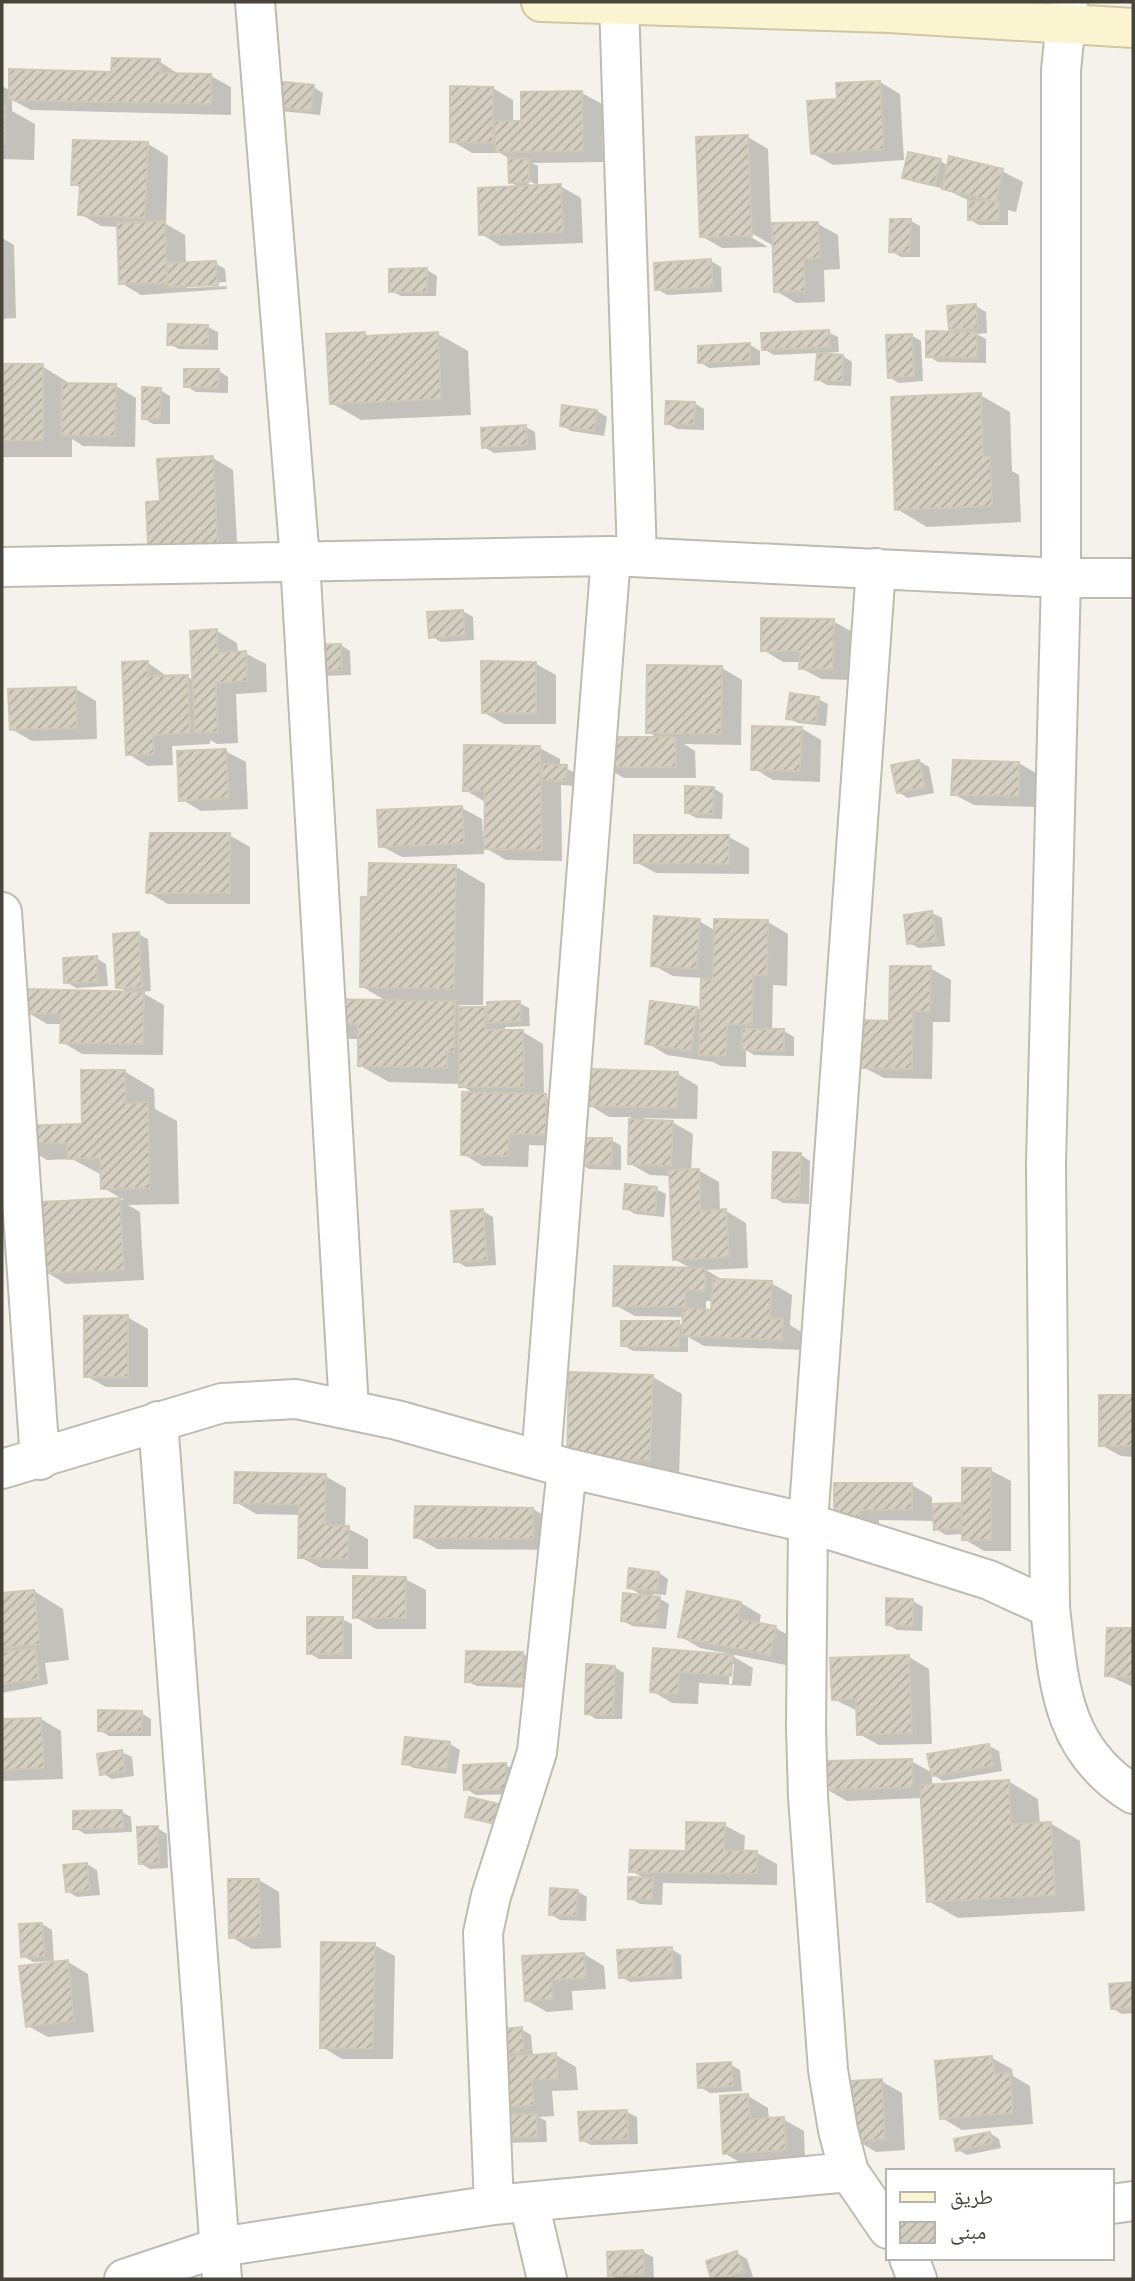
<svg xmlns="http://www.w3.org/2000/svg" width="1135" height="2281" font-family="Jost,'Noto Naskh Arabic',sans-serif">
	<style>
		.shadow { fill: #0003; fill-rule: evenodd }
		.building { fill: url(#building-hatch); stroke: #cfc8b5; stroke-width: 2 }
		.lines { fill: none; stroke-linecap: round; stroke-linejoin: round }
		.street-casing { stroke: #bfbbae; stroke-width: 42 }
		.secondary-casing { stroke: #cfc89f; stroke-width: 42 }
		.street { stroke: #fff; stroke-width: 38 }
		.secondary { stroke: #faf4d0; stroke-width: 38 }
	</style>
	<defs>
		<pattern id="building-hatch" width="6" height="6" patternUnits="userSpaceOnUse" patternTransform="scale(1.75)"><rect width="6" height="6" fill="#d5cfc2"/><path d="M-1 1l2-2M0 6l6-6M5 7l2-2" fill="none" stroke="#afaa9f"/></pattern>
	</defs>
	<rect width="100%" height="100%" fill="#f4f2eb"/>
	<path class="shadow" d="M159 61 180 75 211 76 231 87V115L31 110 12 100V111L35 124 34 160 2 159V86L11 91 113 74Z
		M880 82 900 94 904 160 833 165 812 153 839 101Z
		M313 87 323 93 320 115 272 110Z
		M493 88 513 100V123L523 122 582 93 602 104 603 162 532 163 538 166V186L522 176 521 179 534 187 560 186 581 198 583 243 501 246 481 234 521 188 510 182V159L500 153H472L452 141Z
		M748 137 768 149 771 225 818 224 838 235 840 269 824 270 825 302 796 303 776 291 774 246 746 230 744 233 768 247 722 248 701 236Z
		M148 144 168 156 166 224 185 235 186 264 215 263 225 269 227 289 141 295 121 283 119 227 101 226 80 214 81 188 73 184ZM226 282 227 286 187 288V285Z
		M940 161 949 166 1002 171 1023 182 1016 212 1008 210V225H979L969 219 970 201 945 189 914 182 904 177Z
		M911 221 920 226V257H901L891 251Z
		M2 238 14 245 16 318 2 319Z
		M711 261 721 267 722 292 667 295 657 289Z
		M427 270 437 276 436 296H401L391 291Z
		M976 306 986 312 987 333 977 334 986 339V363L938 362 928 356 958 333 951 329Z
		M169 326 208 327 218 332V350L179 349 169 344Z
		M828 332 838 337 839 352 824 353V355L843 356 852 362 851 386 827 385 817 379 819 353 774 355 764 349Z
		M365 334 371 338 438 334 468 351 471 415 361 420 331 403Z
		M911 335 921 341 923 381 899 383 889 377Z
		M750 345 760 351V365L709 368 700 362Z
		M2 366H42L72 385 116 386 136 398 135 447 83 446 72 439V457H2Z
		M219 371 228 377V393L196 392 186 386Z
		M160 390 170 396V424H153L143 418Z
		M980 395 1010 412 1012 471 1019 475 1021 522 927 527 897 509Z
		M694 403 704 409V430L677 429 667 423Z
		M564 407 597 411 607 417 604 436 571 431 561 425Z
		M526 427 535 432 536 450 494 453 484 447Z
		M213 458 233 470 238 558 148 504 161 503Z
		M463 611 473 617 474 640 441 642 431 636Z
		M833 621 854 633 853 680 821 679 801 668V662H783L763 650Z
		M217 631 237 643 238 653H245L266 664 267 692 236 694 238 743 217 744 210 740V744L172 746 173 765 148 766 128 754 148 663 168 677H187L194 680Z
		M341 645 350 651 351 675 320 676Z
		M536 664 556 675V724H504L483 712Z
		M722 668 742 680 741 745 684 744 695 751 696 778H624L603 766 659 739 648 732Z
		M76 689 96 701 97 739 32 741 11 729Z
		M818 699 828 704 826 726 798 723 788 718Z
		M801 728 821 740 820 782 773 780 753 768Z
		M540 748 560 759V766L576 773 575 786 561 785 562 861 506 860 484 847V854L402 857 381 846 462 808 482 819 483 836H486L487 803 465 790Z
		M225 751 246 762 248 809 201 811 181 799Z
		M919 761 929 767 934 793 908 798 898 792Z
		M1019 763 1039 775 1038 807 974 805 953 794Z
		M713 788 723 794 722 819 696 818 686 812Z
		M229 835 250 847V904H168L148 892V863Z
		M729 837 749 848V874L656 873 636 862Z
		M456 867 485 884 483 1005H458L465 1009 489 1011 519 1003 529 1008 530 1026 505 1027V1032H523L543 1044 544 1096 566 1108V1146L529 1145 528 1167 483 1166 463 1154 474 1094 460 1084 389 1082 359 1065 360 1039H350L320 1022 388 1002 361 986Z
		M932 913 942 918 945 946 919 948 909 943Z
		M699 921 716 931 768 922 788 934 787 986 773 985 772 1031H784L794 1037V1056L754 1055 746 1050V1067L721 1066 713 1062 667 1055 647 1043 697 1008 702 1011 703 978 673 976 653 965Z
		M138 934 148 939 151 991 141 992 164 1005 163 1055 82 1054 62 1042V1024H47L27 1012 129 993 118 987Z
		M96 958 106 964 108 986 76 988 66 982Z
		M930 968 951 980 950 1022H933L932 1079 884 1078 863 1067Z
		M124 1071 154 1089 155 1109 177 1121 179 1204 128 1205 140 1212 144 1280 66 1284 46 1272 43 1204 124 1200 102 1187V1175L72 1159 47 1160 17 1142 84 1126Z
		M678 1074 698 1086 697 1119 644 1118V1121L672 1122 693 1134 691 1171 698 1170 719 1182 720 1212 726 1211 746 1223 748 1268 706 1270 725 1281 771 1283 792 1295 790 1325 803 1333 802 1350 704 1346 688 1337V1352L633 1351 623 1345 679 1323 684 1326 685 1317 635 1316 615 1305 692 1269 674 1259 671 1176 650 1175 629 1163 631 1117H609L589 1105ZM706 1301H713V1312L706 1311Z
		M612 1140 621 1146V1170L589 1169 579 1163Z
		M801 1155 810 1161 809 1204 783 1203 773 1197Z
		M656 1189 666 1194 664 1217 635 1214 625 1208Z
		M483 1211 493 1217 496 1265 466 1267 456 1261Z
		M127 1317 148 1329V1387H106L86 1376Z
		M653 1377 682 1394 679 1477 599 1474Z
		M1101 1396 1133 1397V1457L1121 1456 1101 1445Z
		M990 1470 1011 1481V1551H984L964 1539V1534L946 1535 936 1529 935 1521 879 1520V1546H856L836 1484 912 1485 932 1497V1506L964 1507Z
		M325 1476 346 1488 345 1527 368 1539V1569L321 1568 300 1557 301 1515 256 1514 236 1502Z
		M533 1509 553 1521V1550L437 1549 416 1537Z
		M659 1573 668 1579 666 1595 652 1594 669 1604 666 1629 632 1626 622 1620 645 1597 628 1587Z
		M405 1579 426 1590V1629H376L355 1617Z
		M34 1591 63 1609 69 1660 45 1663 48 1684 2 1693V1595Z
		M913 1601 923 1607 922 1631 897 1630 887 1624Z
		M741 1603 761 1615 759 1625 776 1628 796 1640 791 1666 700 1648 680 1636Z
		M342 1619 352 1624V1659H319L309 1653Z
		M1108 1629 1133 1630V1687L1107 1675Z
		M654 1650 729 1654 753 1668 751 1686 699 1683 698 1704 672 1703 652 1691ZM730 1664H734L732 1684H729Z
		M523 1654 532 1660V1688L477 1686 467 1681Z
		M909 1657 929 1669 932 1744 879 1745 859 1734 858 1711 833 1699Z
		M614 1667 624 1673 622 1719H596L586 1713Z
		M141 1713 151 1719V1736H109L99 1730Z
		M41 1719 61 1731 63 1779 2 1781V1721Z
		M450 1744 460 1750 456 1774 414 1768 404 1763Z
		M989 1746 999 1751 1002 1771 943 1781 932 1774V1786L1008 1781 1038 1799 1040 1824 1050 1823 1080 1841 1085 1911 958 1918 928 1901 923 1798 847 1801 826 1789 911 1761 933 1773Z
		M122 1752 132 1757 134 1776 112 1779 102 1773Z
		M505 1765 515 1770 516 1794 476 1795 466 1789Z
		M470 1799 509 1811 505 1828 467 1816Z
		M122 1812 131 1817 132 1832 85 1834 75 1828Z
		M724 1825 745 1836 744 1852 757 1853 777 1864V1885L663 1883 662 1905 640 1904 630 1898 646 1879 631 1871 687 1853Z
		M157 1828 167 1834 168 1868 150 1869 140 1863Z
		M87 1864 97 1870 100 1895 77 1897 67 1891Z
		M259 1880 279 1892 281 1948 252 1949 231 1937Z
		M577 1891 587 1897 586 1921 560 1920 550 1914Z
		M42 1924 52 1930 54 1964 68 1962 88 1974 94 2032 48 2037 28 2026 54 1964 53 1961 33 1962 23 1956Z
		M374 1945 395 1956 393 2059H342L322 2047Z
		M671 1949 681 1955 682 1979 630 1982 621 1977Z
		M584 1954 604 1966 606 1989 572 1991 573 2010 547 2012 526 2000Z
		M1133 1984V2013L1122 2014 1112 2008 1111 1985Z
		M521 2029 531 2035 533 2056 556 2055 576 2067 578 2090 552 2091 554 2116 539 2117 546 2121 547 2142 502 2143 498 2054Z
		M992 2058 1012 2069 1013 2076 1030 2086 1033 2124 962 2130 942 2118Z
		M730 2064 740 2070 742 2091 710 2093 700 2087Z
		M881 2081 902 2093 905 2150 876 2152 856 2140Z
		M748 2096 768 2108 769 2120 783 2119 804 2131 805 2161 745 2165 724 2153Z
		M627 2112 637 2117 638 2144 591 2145 581 2140Z
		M990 2133 999 2139 1001 2148 967 2155 958 2150Z
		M643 2252 653 2257 654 2279H617L609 2275Z
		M737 2253 747 2259 753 2277 713 2279 708 2262Z"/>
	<path class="building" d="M112 58 160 59V73L211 74V104L9 100V69L111 72Z
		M263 80 314 85 311 111 261 105Z
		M880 81 884 149 811 154 807 101 837 99 836 83Z
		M450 86 493 87V143L450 142Z
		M582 91 583 151 495 152 494 121H521V92Z
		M2 105H5V144H2Z
		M748 135 752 236 700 237 696 137Z
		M73 140 148 142 145 218 78 215 80 185H71Z
		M908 152 941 159 935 185 902 178Z
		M949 156 1003 169 996 202 942 189Z
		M508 158 529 159V182L509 183Z
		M561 184 563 232 479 235 478 188Z
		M968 201H999V221L968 220Z
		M890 219H911L910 253 889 252Z
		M165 221 167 283 119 284 117 223Z
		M818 222 820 258 804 259 805 291 774 292 772 223Z
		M711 259 713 287 655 290 654 263Z
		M216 261 218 285 168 287 167 263Z
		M427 268V292H389V269Z
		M976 304 978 328 949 330 947 306Z
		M168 324 208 325V345H167Z
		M829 330 830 347 762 350 761 333Z
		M926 331 977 332V358L926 357Z
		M365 332V336L438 332 441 399 330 404 326 334Z
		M912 334 914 376 888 378 886 335Z
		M750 343V361L698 363V346Z
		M817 353 843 355 842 381 815 380Z
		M2 364H43V440L2 441Z
		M184 369H219L218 388 184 387Z
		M62 383 116 384 115 436 61 435Z
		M142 387 161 388 160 419H142Z
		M981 393 983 457 990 456 992 506 895 510 891 397Z
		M666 401 695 402 694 425 665 424Z
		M562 405 597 410 594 431 560 426Z
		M526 425 527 445 482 448 481 428Z
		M213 456 218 548 149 565 146 502 160 501 157 459Z
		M463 610 465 635 429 638 427 612Z
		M761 618 834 619 833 669H799L800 651H761Z
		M217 629 218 653 246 651 247 681 216 683 218 732 195 733 190 631Z
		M341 644 342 670 309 671 307 645Z
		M148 661V676L188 675 190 733 153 735 154 754 126 755 122 662Z
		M481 661 536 662V713H482Z
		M647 665 722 666 721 734 646 733Z
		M76 687 77 728 10 730 8 689Z
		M790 693 819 697 816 722 786 719Z
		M752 726 802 727 800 771 751 770Z
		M602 737H675L676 767H602Z
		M464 745 540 746 542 850 484 849 485 791H463Z
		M226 749 229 798 179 801 177 751Z
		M919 760 925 787 897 793 891 765Z
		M953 760 1019 762V796L951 795Z
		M543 764 567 765 566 781 542 780Z
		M685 786 714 787 713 814 685 813Z
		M462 806 464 843 379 847 377 810Z
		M150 833H230V893H146Z
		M634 835H729V864L634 863Z
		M369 863 456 865 454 989 360 987 361 897H368Z
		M932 911 936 941 907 944 904 915Z
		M654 916 700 919 697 969 651 966Z
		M714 919 768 920 767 975H753L752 1025 727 1024 726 1056 699 1055 701 979 713 980Z
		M139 932 142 987 116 988 113 934Z
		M97 956 98 982 64 983 63 958Z
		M890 966H931L930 1012 913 1011 912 1069 861 1068 863 1020 889 1021Z
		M25 989 144 992 143 1044 60 1043 61 1014 25 1013Z
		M320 999 455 1001 454 1052H447V1068L358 1066V1024L319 1023Z
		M520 1001 521 1021 488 1023 487 1002Z
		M650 1001 697 1007 691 1051 645 1044Z
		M459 1007H485V1030H523L524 1087H459Z
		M742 1029H784V1051L742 1050Z
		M589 1069 678 1072 677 1108 587 1106Z
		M81 1070H125L126 1103 148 1102 150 1188 101 1189 100 1158 67 1159V1143L15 1144 14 1126 82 1124Z
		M462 1092 546 1094V1135L509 1134 508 1156 461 1155Z
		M629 1119 673 1121 671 1166 628 1164Z
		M578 1138H612L611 1165 578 1164Z
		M773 1152 801 1153 799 1199 772 1198Z
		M699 1169 701 1211 726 1209 729 1257 673 1260 669 1170Z
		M625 1184 657 1187 655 1213 623 1209Z
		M120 1198 124 1270 44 1273 41 1202Z
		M483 1209 487 1260 454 1262 451 1211Z
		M614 1266 705 1268V1291L686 1290 685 1307 613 1306Z
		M713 1279 772 1281 770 1319H783L782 1340 682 1336 683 1308 711 1310Z
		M128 1315V1377H84V1316Z
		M621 1321H679V1347L621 1346Z
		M569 1372 653 1375 650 1461 567 1458Z
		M1099 1395H1133V1446H1099Z
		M962 1468H991V1540H962Z
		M235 1472 326 1474 325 1525 349 1526 348 1559 298 1558 299 1505 234 1503Z
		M834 1483H912V1510H859V1535H834Z
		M960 1503 961 1528 934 1530 932 1504Z
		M415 1506 533 1508V1539L414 1538Z
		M629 1568 659 1572 657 1591 627 1588Z
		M353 1576 406 1577V1618H353Z
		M34 1590 40 1644 2 1648V1593Z
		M687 1591 741 1602 738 1619 776 1626 770 1655 678 1637Z
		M623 1593 660 1597 657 1624 621 1621Z
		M886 1598 913 1599V1626L886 1625Z
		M307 1617H343V1654H307Z
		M1107 1628H1133V1677L1105 1676Z
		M35 1648 39 1679 2 1684V1652Z
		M653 1648 733 1655 731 1676 679 1672 678 1694 650 1692Z
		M466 1651 523 1652 522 1683 465 1682Z
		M909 1655 912 1733 857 1735 856 1699 832 1700 830 1658Z
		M586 1664 615 1666 613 1715 585 1714Z
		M98 1710 142 1711V1732L98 1731Z
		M41 1718 44 1768 2 1770V1719Z
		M405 1737 450 1742 447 1769 402 1764Z
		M989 1744 993 1766 932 1776 927 1754Z
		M122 1750 125 1771 100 1775 97 1754Z
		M912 1759 913 1787 825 1790 824 1761Z
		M506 1763 507 1789 464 1790 463 1765Z
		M1009 1780 1011 1824 1051 1822 1055 1895 927 1902 920 1785Z
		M469 1797 499 1804 495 1824 465 1817Z
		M122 1810 123 1828 73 1829V1811Z
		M686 1822 725 1823 724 1850 757 1851V1874L629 1872 630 1850 686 1851Z
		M158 1826 159 1863 139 1864 137 1827Z
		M87 1863 90 1890 66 1892 63 1865Z
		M628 1877 653 1878 652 1900 628 1899Z
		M228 1879H259L261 1937 229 1938Z
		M550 1888 578 1890 576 1916 549 1915Z
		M42 1923 45 1956 21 1957 19 1924Z
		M321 1942 375 1943 373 2049 320 2048Z
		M672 1947 673 1975 619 1978 617 1950Z
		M584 1953 586 1978 552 1980 553 1999 525 2001 522 1956Z
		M68 1960 74 2021 26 2027 19 1966Z
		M1133 1982V2008L1111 2009 1109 1984Z
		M522 2027 524 2052 496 2055 493 2030Z
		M556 2053 558 2079 532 2080 534 2105 483 2109 505 2057Z
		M992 2056 994 2074 1010 2072 1013 2113 940 2119 935 2061Z
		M731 2062 733 2086 698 2088 697 2064Z
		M882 2079 885 2139 854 2141 851 2081Z
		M748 2094 750 2119 784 2117 786 2150 723 2154 720 2096Z
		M627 2110 628 2139 580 2141 578 2112Z
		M537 2114V2137L491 2138 490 2115Z
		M990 2132 992 2143 956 2151 954 2139Z
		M643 2250 644 2274 608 2276 607 2252Z
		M737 2251 744 2272 711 2279 706 2261Z"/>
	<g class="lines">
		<defs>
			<path id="street" d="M255 2 300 560 349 1409
				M619 2 637 557
				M2 567 611 556 1061 578H1133
				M876 568 808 1523 806 1728 808 1797 828 2070 838 2130 849 2172 888 2229
				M2 912 40 1460
				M158 1421 222 2279
				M541 1460 611 556
				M2 1469 222 1403 296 1399 397 1420 567 1468 808 1523 989 1580 1050 1608C1059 1684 1061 1749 1133 1794
				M1050 1608 1046 1163 1061 578V70L1068 2
				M529 2203 547 2279
				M1112 2204 1133 2201
				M494 2205 483 1933 491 1896 537 1752 567 1468
				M909 2258 917 2279
				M124 2279 220 2247 494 2205 849 2172"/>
			<path id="secondary" d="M541 2 889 13 1133 28"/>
		</defs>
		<use href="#street" class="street-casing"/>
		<use href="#secondary" class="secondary-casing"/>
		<use href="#street" class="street"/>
		<use href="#secondary" class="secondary"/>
	</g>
	<rect width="1135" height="2281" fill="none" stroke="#48443a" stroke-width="7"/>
	<rect x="886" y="2169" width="228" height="91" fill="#ffffff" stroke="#b6b4b0" stroke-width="2"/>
	<rect x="900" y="2192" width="35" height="10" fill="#faf4d0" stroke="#b6b4b0" stroke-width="2"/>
	<text x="950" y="2204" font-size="21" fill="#48443a">طريق</text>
	<rect x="900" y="2222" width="35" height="21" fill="url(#building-hatch)" stroke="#b6b4b0" stroke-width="2"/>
	<text x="950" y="2239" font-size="21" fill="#48443a">مبنى</text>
</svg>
